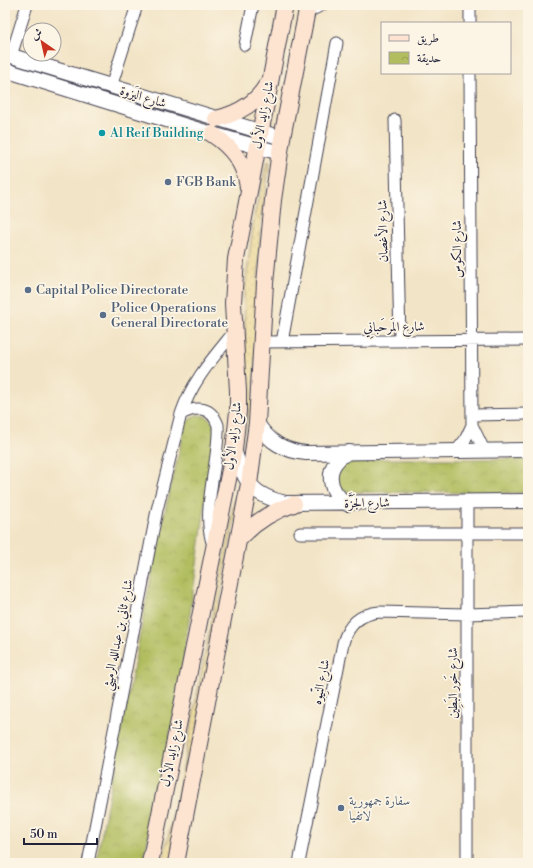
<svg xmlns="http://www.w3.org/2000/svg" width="533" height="868" font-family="'Libre Bodoni',Amiri,serif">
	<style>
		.sand { fill: url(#sand-dots); stroke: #887e6c }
		.park { fill: url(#park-crowns); stroke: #6a704d }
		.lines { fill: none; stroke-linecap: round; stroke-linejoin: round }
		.minor-casing { stroke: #413f50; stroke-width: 13 }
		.tertiary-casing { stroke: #413f50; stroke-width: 16 }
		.secondary-casing { stroke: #413f50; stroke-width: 18 }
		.minor { stroke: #fff; stroke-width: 11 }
		.tertiary { stroke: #fff; stroke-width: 14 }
		.secondary { stroke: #fde4d1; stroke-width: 16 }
		.culture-dot { fill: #0f9aa8; stroke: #fcf5e5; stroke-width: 1.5 }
		.service-dot { fill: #5c6f8a; stroke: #fcf5e5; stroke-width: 1.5 }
		.labels { text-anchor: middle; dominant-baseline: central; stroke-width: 3.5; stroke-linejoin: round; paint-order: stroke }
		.street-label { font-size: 13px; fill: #22223b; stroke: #fcf5e5 }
		.culture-label { font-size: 13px; fill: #0d838f; stroke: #fcf5e5; text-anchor: start }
		.service-label { font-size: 13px; fill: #4e5e75; stroke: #fcf5e5; text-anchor: start }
	</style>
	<defs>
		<pattern id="sand-dots" width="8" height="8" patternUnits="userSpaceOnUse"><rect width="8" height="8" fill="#eeda9e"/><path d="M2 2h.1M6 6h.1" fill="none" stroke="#ccbb89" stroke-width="1.8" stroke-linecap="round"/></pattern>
		<pattern id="park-crowns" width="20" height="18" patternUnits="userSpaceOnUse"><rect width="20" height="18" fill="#b1bd5f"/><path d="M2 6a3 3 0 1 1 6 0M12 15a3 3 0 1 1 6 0" fill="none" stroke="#98a253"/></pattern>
	</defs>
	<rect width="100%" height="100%" fill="#fcf5e5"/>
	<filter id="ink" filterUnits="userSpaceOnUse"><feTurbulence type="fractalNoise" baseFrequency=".025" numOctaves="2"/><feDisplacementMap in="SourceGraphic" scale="8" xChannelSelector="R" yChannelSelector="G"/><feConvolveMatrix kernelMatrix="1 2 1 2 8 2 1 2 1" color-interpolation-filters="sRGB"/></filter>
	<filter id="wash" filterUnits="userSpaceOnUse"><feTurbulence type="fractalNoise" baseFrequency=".012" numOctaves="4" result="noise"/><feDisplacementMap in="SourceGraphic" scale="16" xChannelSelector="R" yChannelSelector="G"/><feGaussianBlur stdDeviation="0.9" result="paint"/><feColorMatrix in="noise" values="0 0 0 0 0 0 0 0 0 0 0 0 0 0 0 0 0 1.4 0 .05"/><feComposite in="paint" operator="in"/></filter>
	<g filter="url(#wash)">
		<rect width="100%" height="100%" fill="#f2e4c6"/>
		<path class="sand" d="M267 162H270L261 217 252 420 173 863H162L176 804 242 462 248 420 244 296 255 212Z"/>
		<path class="park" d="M195 415C208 415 210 418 216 429L179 691 143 863H96L158 540 186 423Z
			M349 459H528V493L347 492 339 488 335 470Z"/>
	</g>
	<g filter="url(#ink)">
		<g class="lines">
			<defs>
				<path id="minor" d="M470 5V23
					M306 13 322 5
					M245 45 253 5
					M11 56 27 5
					M111 87 137 5
					M395 120 400 341
					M261 342 528 340
					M282 342 337 43
					M181 414C197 406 211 406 218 425 220 461 200 511 213 545
					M472 415 528 414
					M472 425 484 450
					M457 450 465 440 472 425 470 73
					M467 502V863
					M300 533H528
					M88 863 157 510 181 414C192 381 213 358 234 332
					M299 863 343 643C348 625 360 614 379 612L467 614 528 612"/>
				<path id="tertiary" d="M5 54 282 138
					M5 70 212 134 280 153
					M257 423C269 442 284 451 306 453L528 450
					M234 450C244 481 252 496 286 503L528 501
					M347 504C326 489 324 465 349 452"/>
				<path id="secondary" d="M216 119C237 114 257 103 268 83
					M212 134C232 147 245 164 248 187
					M239 539C255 522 272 511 294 504
					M150 863 234 450 238 411V391L233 303 236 259 285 5
					M176 863 249 484 257 423 265 283 273 200 282 138 308 5"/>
			</defs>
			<use href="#minor" class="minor-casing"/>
			<use href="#tertiary" class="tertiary-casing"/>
			<use href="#secondary" class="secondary-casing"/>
			<use href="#minor" class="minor"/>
			<use href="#tertiary" class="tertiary"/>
			<use href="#secondary" class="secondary"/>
		</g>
	</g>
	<circle class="culture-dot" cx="102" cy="133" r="4"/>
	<g class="service-dot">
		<circle cx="168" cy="182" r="4"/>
		<circle cx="28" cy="290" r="4"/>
		<circle cx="103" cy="315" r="4"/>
		<circle cx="341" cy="808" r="4"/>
	</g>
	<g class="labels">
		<g class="street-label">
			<text transform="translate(143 97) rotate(17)">شارع اليَزوة</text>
			<text transform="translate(263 115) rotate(-79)">شارع زايد الأول</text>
			<text transform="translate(383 231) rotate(-91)">شارع الأغصان</text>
			<text transform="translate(457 249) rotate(-90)">شارع الكوس</text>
			<text transform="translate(394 327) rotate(-1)">شارع المَرحَبانِي</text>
			<text transform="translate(233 436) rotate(-83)">شارع زايد الأول</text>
			<text transform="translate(367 503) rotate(-1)">شارع الجَزَّة</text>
			<text transform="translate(118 635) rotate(-79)">شارع ثاني بن عبدالله الرميثي</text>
			<text transform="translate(321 682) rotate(-79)">شارع النِّيوه</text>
			<text transform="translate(453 683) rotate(-90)">شارع خَور البَطِين</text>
			<text transform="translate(172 753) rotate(-78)">شارع زايد الأول</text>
		</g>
		<g class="culture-label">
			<text x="110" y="133">Al Reif Building</text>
		</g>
		<g class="service-label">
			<text x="176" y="182">FGB Bank</text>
			<text x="36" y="290">Capital Police Directorate</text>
			<text x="111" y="308">Police Operations<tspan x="111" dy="15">General Directorate</tspan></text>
			<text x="349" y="801">سفارة جمهورية<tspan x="349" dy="15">لاتفيا</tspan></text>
		</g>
	</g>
	<rect width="533" height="868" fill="none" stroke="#fcf5e5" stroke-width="20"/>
	<rect x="381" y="22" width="130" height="52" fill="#fcf5e5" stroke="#a5a1a1"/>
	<rect x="389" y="35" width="20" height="6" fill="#fde4d1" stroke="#a5a1a1"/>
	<text x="417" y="42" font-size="12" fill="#22223b">طريق</text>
	<rect x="389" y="52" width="20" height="12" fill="url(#park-crowns)" stroke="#a5a1a1"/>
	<text x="417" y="62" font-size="12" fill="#22223b">حديقة</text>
	<g transform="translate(42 42) rotate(326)"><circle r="19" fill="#fcf5e5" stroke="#a5a1a1"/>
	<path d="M0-3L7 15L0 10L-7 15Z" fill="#c8321e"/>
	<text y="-6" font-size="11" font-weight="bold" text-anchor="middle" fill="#22223b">ش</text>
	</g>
	<path d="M24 838v6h73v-6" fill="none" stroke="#22223b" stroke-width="2"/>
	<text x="30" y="838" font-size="12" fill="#22223b" stroke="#fcf5e5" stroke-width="3" paint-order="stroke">50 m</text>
</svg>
